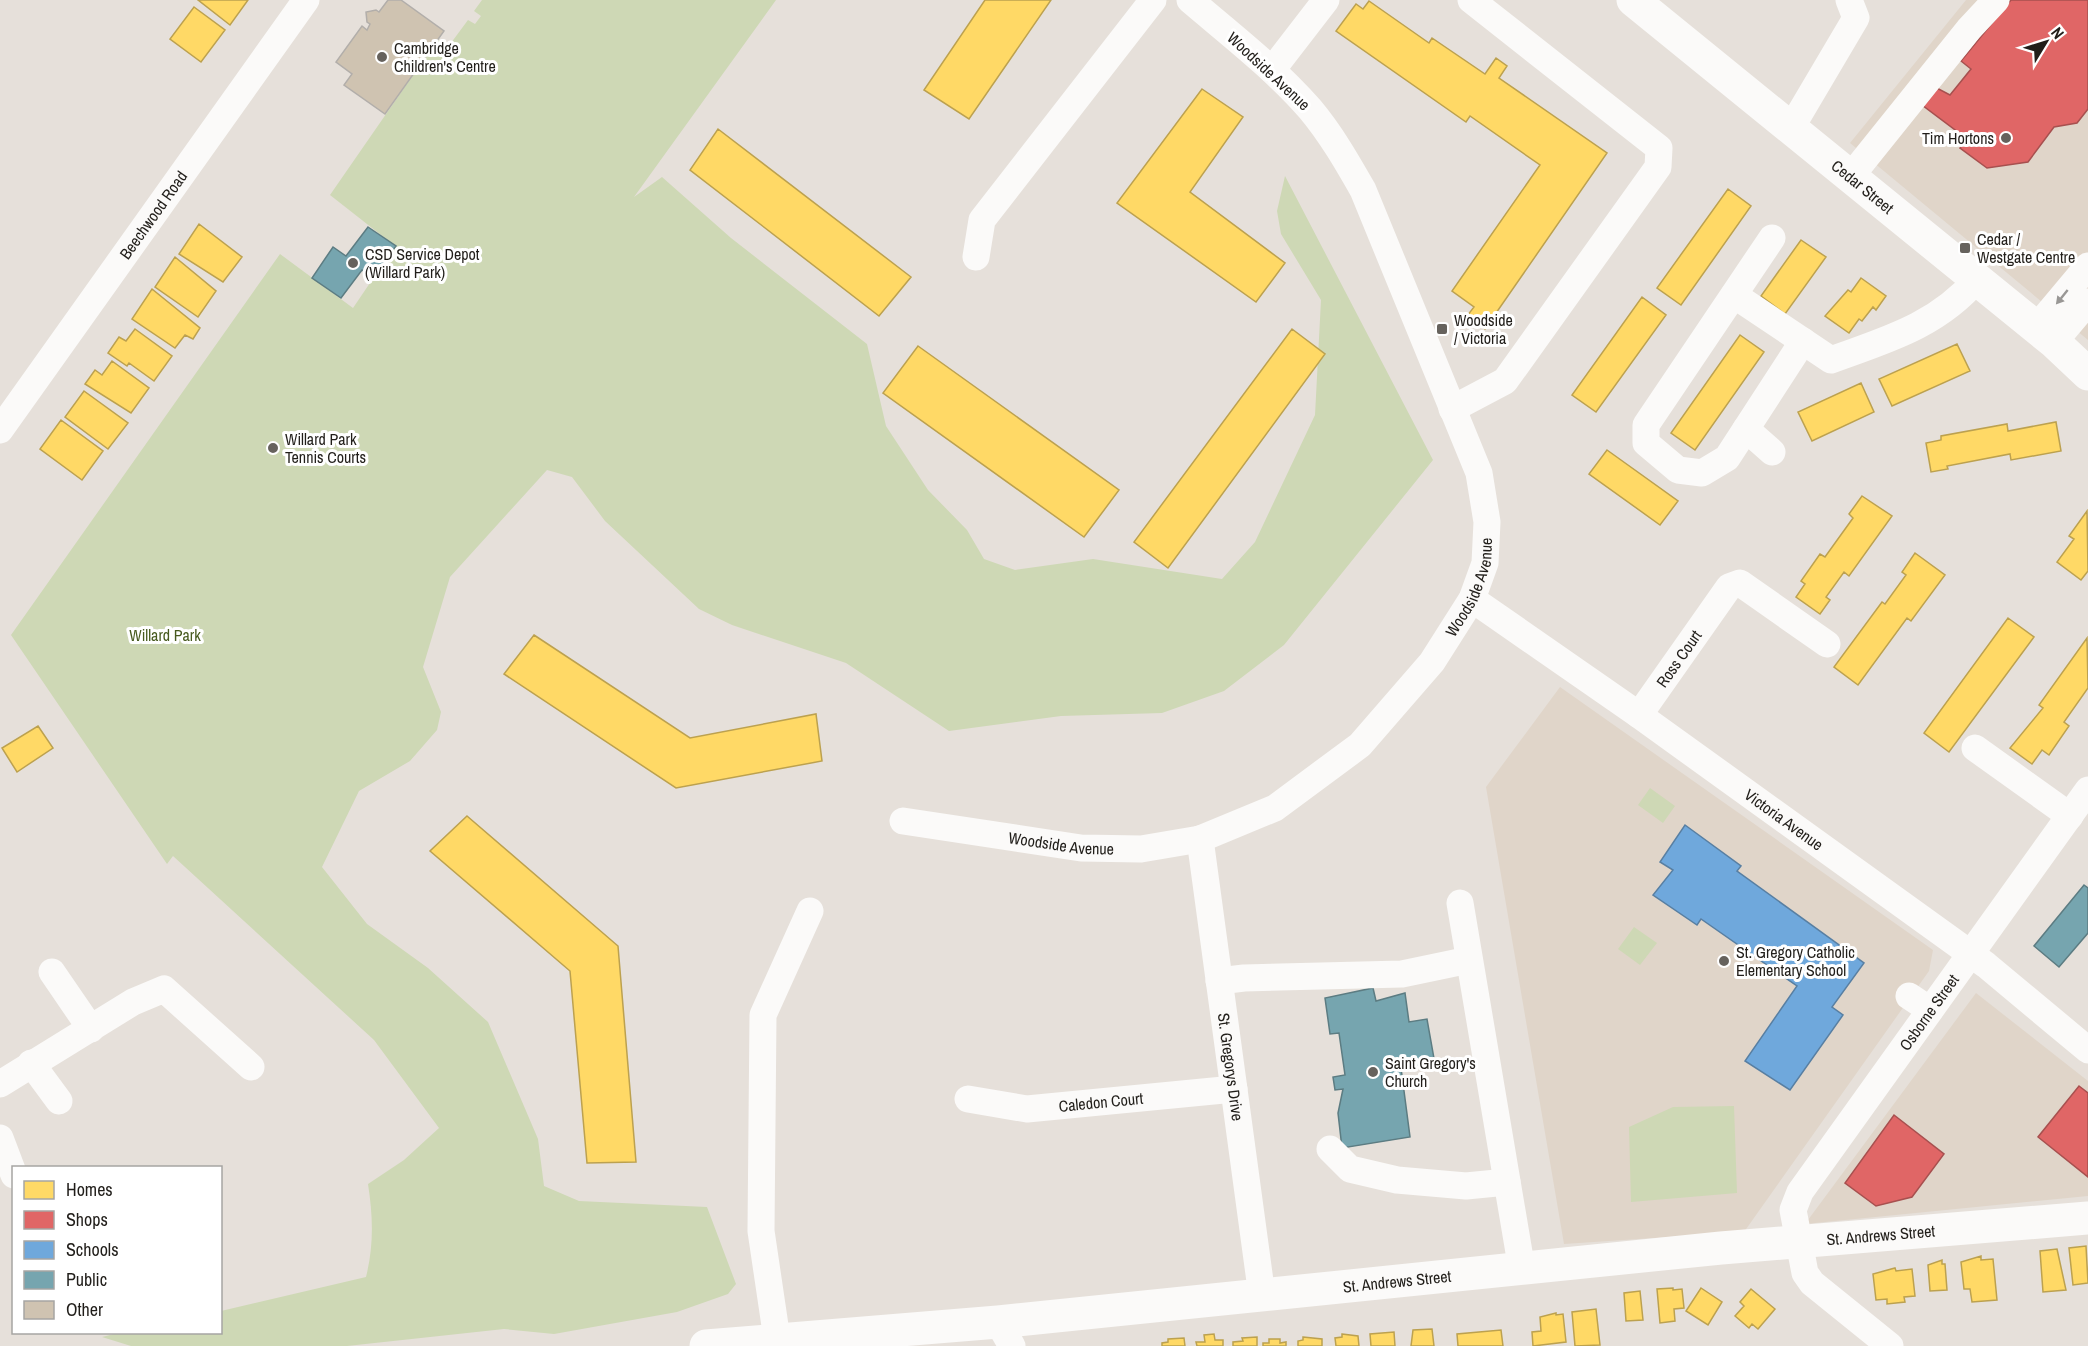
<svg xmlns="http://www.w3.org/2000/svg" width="2088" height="1346" font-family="'Archivo Narrow',sans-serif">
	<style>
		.built { fill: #e0d5c9 }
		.green { fill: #ced8b5 }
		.homes { fill: #ffd966; stroke: #bca14f; stroke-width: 1.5 }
		.shops { fill: #e06666; stroke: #a7504f; stroke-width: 1.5 }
		.schools { fill: #6fa8dc; stroke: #587fa2; stroke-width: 1.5 }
		.public { fill: #76a5af; stroke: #5c7c82; stroke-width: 1.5 }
		.building { fill: #cfc3b1; stroke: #b2aeaa; stroke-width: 1.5 }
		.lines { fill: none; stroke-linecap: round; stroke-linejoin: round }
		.minor { stroke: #fbfaf9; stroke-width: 27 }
		.major { stroke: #fbfaf9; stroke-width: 33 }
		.oneway { fill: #999795 }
		.poi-dot { fill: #66625d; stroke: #fff; stroke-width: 2 }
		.labels { text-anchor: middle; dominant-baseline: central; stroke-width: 6; stroke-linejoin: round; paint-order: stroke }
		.poi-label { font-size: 16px; fill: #211e1a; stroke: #fff; text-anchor: start }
		.street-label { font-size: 16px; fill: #211e1a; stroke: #fff }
		.park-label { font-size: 16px; fill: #475a1f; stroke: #fff }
	</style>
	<rect width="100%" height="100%" fill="#e6e0da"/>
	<path class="built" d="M1966 0H2088V340L1850 143Z
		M1560 687 1933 950 1929 971 1744 1232 1564 1244 1486 787Z
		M1976 993 2088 1081V1196L1805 1224Z"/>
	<path class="green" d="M482 0H776L634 197 662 177 731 238 867 344 886 426 928 490 967 530 984 559 1015 570 1093 559 1222 579 1255 542 1315 415 1321 300 1281 234 1277 211 1285 176 1433 460 1284 645 1224 691 1162 713 1061 716 949 731 846 663 732 625 699 609 605 521 572 477 547 470 450 577 423 667 441 712 437 730 410 761 359 791 322 867 367 924 428 968 488 1022 538 1139 544 1186 579 1201 707 1207 736 1284 728 1294 677 1312 554 1334 504 1329 347 1346H131L102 1337 122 1332H220L221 1311 366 1277C374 1245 373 1216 368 1184L404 1160 439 1128 374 1040 173 856 167 864 11 635 280 254 353 308 395 246 330 195 438 39 448 47 468 20 475 24 481 16 474 11Z
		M1650 788 1675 806 1663 823 1638 805Z
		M1634 927 1657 943 1640 965 1618 949Z
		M1734 1106 1737 1193 1631 1202 1629 1127 1673 1107Z"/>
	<path class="homes" d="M198 0H248L230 25Z
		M985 0H1051L969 119 924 90Z
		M1369 1 1429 43 1432 38 1485 74 1496 58 1507 66 1499 78 1607 153 1485 329 1467 316 1474 307 1452 291 1540 165 1470 116 1466 122 1336 31 1356 4 1363 9Z
		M194 7 225 30 201 62 170 39Z
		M1202 89 1243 117 1190 192 1285 263 1256 302 1117 203Z
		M718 129 911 277 879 316 690 170Z
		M1728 189 1751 206 1681 305 1657 288Z
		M199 224 242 257 223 282 179 254Z
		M1801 240 1826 257 1785 314 1761 296Z
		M175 257 216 291 198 317 155 287Z
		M1861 278 1886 296 1876 310 1873 307 1862 321 1859 319 1849 333 1825 316 1848 290 1851 292Z
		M152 289 200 328 193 339 185 335 175 348 132 319Z
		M1642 297 1666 315 1596 412 1572 395Z
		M135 329 172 356 154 381 129 363 127 366 108 353 119 337 126 341Z
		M1292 329 1325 354 1168 568 1134 542Z
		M1740 335 1764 352 1695 450 1671 433Z
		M1957 344 1970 371 1892 406 1879 379Z
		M918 346 1119 490 1084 537 883 393Z
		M112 361 149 388 131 413 85 384 95 370 102 375Z
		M1861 383 1874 412 1812 441 1798 412Z
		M84 391 128 423 108 449 65 417Z
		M61 420 103 451 82 480 40 449Z
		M2056 422 2061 451 2011 460 2010 454 1947 466 1948 469 1931 472 1926 443 1941 440V436L2007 424 2008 431Z
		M1607 450 1678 501 1660 525 1589 474Z
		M1862 496 1892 516 1849 576 1844 572 1826 597 1830 600 1820 614 1796 597 1805 584 1801 581 1820 554 1825 557 1853 518 1849 514Z
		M2087 511 2088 571 2081 580 2057 562 2074 539 2069 536Z
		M1915 553 1945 575 1911 621 1907 618 1858 685 1834 667 1882 602 1885 604 1906 575 1902 572Z
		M2008 618 2034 637 1949 752 1924 733Z
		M534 635 690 738 816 714 822 761 676 788 504 674Z
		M2087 638 2088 688 2064 722 2069 726 2049 755 2042 750 2032 764 2010 748 2043 708 2039 705Z
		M38 726 53 748 17 772 2 748Z
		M467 816 618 946 636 1162 587 1163 570 971 430 851Z
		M2086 1246 2088 1283 2073 1285 2069 1248Z
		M2057 1249 2066 1290 2043 1292 2040 1251Z
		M1981 1256V1260L1993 1259 1997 1300 1972 1302 1970 1289H1964L1961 1262Z
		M1942 1260V1264H1945L1947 1290 1930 1291 1928 1265Z
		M1895 1268 1896 1271 1912 1269 1915 1296 1904 1297 1905 1302 1887 1304V1299L1876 1300 1873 1274Z
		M1673 1288V1290L1682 1289 1684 1308 1674 1309 1675 1321 1660 1323 1657 1289Z
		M1701 1288 1722 1302 1708 1325 1686 1311Z
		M1751 1289 1775 1309 1758 1329 1752 1324 1749 1328 1735 1316 1744 1306 1740 1302Z
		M1640 1291 1643 1320 1626 1321 1624 1293Z
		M1596 1309 1600 1345 1575 1346 1572 1312Z
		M1556 1313V1315L1563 1314 1566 1342 1533 1346 1532 1332 1541 1331 1540 1317Z
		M1432 1329 1434 1346H1411L1413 1330Z
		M1501 1330 1503 1346H1458L1457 1334Z
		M1394 1332 1395 1346H1371L1370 1334Z
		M1214 1334 1215 1340H1223V1346H1197L1196 1342H1205L1204 1335Z
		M1342 1334 1358 1336 1359 1346H1336L1335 1338 1342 1337Z
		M1257 1337V1346H1233V1342L1243 1341 1242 1338Z
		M1303 1337 1322 1339V1346H1298V1341L1303 1340Z
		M1184 1338 1185 1346H1162V1343L1168 1342V1339Z
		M1269 1339H1280V1343L1286 1342V1346H1263V1343H1269Z"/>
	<path class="shops" d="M2011 0H2088V109L2077 123 2054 127 2028 162 1987 168 1960 148 1967 139 1922 105 1933 86 1950 95 1971 69 1961 61Z
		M2079 1086 2088 1093V1177L2038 1137Z
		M1894 1115 1944 1154 1912 1197 1876 1206 1845 1183Z"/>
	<path class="schools" d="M1685 825 1741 866 1737 871 1864 963 1832 1007 1843 1015 1790 1090 1745 1061 1797 986 1701 919 1697 925 1653 895 1673 870 1660 862Z"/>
	<path class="public" d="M368 227 396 246 373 278 362 270 341 298 312 278 333 247 346 256Z
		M2084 885 2088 888V933L2059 967 2034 946Z
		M1373 988 1376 1001 1405 993 1409 1022 1427 1019 1435 1064 1401 1068 1410 1137 1342 1148 1338 1113 1343 1089 1335 1090 1333 1077 1345 1075 1339 1033 1330 1034 1325 998Z"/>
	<path class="building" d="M388 0H401L444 31 385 114 344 85 352 74 336 62 362 26 367 30 370 24 367 22 366 12 376 10 379 12Z"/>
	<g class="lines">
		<g class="minor">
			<path d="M1272 70 1326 0"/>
			<path d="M1791 128 1856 18 1849 0"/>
			<path d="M1851 176 1969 29 1996 0"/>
			<path d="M1772 238 1646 425V443L1678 470 1702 473 1727 458 1803 341"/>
			<path d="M976 257 982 220 1153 0"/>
			<path d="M1734 295 1831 360C1886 340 1937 326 1977 279"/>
			<path d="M2036 328 2088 266"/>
			<path d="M2054 342 2088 302"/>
			<path d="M1452 409 1505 381 1658 167 1659 148 1471 0"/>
			<path d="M1746 429 1772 452"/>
			<path id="s1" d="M0 430 306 0"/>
			<path id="s2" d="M1472 599 1639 715 1986 965 2088 1050"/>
			<path id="s3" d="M1639 715 1729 587 1740 583 1827 644"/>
			<path d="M1975 748 2070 816"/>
			<path id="s4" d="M903 821 1081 848 1141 849 1200 839 1275 808 1360 745 1432 662 1472 599 1485 563 1487 522 1479 473 1363 190C1347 162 1331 134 1310 109 1274 68 1231 35 1190 0"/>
			<path id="s5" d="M1200 839 1262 1296"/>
			<path d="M1460 903 1522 1270"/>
			<path d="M52 972 91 1029"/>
			<path d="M1219 981 1244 978 1402 974 1469 960"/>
			<path d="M1909 996 1930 1010"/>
			<path d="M31 1063 59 1101"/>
			<path d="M0 1084 133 1002 164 989 251 1067"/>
			<path id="s6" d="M968 1099 1027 1109 1234 1089"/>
			<path d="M0 1138 14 1175"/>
			<path d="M1330 1149 1350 1169 1397 1180 1466 1186 1507 1182"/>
			<path d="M998 1322 1012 1346"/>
			<path d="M778 1346 761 1231 763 1015 810 911"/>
			<path id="s7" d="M1890 1346 1812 1283 1805 1273 1793 1210 1800 1192 2088 790"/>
		</g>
		<g class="major">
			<path id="s8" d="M1633 0 2054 342 2088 374"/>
			<path id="s9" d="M706 1346 998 1322 1721 1248 2088 1218"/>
		</g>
	</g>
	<defs><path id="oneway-solid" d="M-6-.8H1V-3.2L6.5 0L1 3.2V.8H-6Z" transform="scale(1.5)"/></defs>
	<use class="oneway" href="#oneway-solid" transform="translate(2062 297) rotate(129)"/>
	<g class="poi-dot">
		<circle cx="382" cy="57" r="6"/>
		<circle cx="2006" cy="138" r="6"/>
		<rect x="1959" y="242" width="12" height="12" rx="3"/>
		<circle cx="353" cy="263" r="6"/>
		<rect x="1436" y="323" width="12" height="12" rx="3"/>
		<circle cx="273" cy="448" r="6"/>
		<circle cx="1724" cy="961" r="6"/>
		<circle cx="1373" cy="1072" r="6"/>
	</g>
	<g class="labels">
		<g class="poi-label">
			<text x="394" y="48">Cambridge<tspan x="394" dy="18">Children's Centre</tspan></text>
			<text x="1994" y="138" text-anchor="end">Tim Hortons</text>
			<text x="1977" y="239">Cedar /<tspan x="1977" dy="18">Westgate Centre</tspan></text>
			<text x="365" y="254">CSD Service Depot<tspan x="365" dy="18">(Willard Park)</tspan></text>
			<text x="1454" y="320">Woodside<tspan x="1454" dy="18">/ Victoria</tspan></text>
			<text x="285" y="439">Willard Park<tspan x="285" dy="18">Tennis Courts</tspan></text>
			<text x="1736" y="952">St. Gregory Catholic<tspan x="1736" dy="18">Elementary School</tspan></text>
			<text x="1385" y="1063">Saint Gregory's<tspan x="1385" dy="18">Church</tspan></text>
		</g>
		<g class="street-label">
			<text transform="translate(1269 71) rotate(43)">Woodside Avenue</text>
			<text stroke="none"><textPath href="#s8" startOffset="296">Cedar Street</textPath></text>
			<text stroke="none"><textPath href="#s1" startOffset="264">Beechwood Road</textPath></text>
			<text stroke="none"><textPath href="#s4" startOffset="682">Woodside Avenue</textPath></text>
			<text stroke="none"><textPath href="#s3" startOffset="69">Ross Court</textPath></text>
			<text stroke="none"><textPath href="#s2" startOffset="382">Victoria Avenue</textPath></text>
			<text stroke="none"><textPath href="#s4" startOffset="160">Woodside Avenue</textPath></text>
			<text stroke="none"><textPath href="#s7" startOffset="417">Osborne Street</textPath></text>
			<text stroke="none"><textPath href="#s5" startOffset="230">St. Gregorys Drive</textPath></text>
			<text stroke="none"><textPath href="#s6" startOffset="134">Caledon Court</textPath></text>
			<text stroke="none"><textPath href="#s9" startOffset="1180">St. Andrews Street</textPath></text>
			<text stroke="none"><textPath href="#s9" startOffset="694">St. Andrews Street</textPath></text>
		</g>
		<g class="park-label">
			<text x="165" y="635">Willard Park</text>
		</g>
	</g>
	<rect x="12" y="1166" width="210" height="168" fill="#ffffff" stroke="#a6a5a3" stroke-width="1.5"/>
	<rect x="24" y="1181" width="30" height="18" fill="#ffd966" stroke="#a6a5a3" stroke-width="1.5"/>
	<text x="66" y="1196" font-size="18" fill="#211e1a">Homes</text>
	<rect x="24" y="1211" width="30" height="18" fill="#e06666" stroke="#a6a5a3" stroke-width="1.5"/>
	<text x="66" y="1226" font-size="18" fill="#211e1a">Shops</text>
	<rect x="24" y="1241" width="30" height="18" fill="#6fa8dc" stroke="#a6a5a3" stroke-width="1.5"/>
	<text x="66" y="1256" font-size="18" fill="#211e1a">Schools</text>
	<rect x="24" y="1271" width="30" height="18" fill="#76a5af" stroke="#a6a5a3" stroke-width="1.5"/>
	<text x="66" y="1286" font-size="18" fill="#211e1a">Public</text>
	<rect x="24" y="1301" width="30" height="18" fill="#cfc3b1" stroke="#a6a5a3" stroke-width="1.5"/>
	<text x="66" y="1316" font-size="18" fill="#211e1a">Other</text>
	<g transform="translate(2046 42) rotate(52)" stroke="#ffffff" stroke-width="4.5" paint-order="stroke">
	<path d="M0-4.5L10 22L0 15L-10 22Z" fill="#211e1a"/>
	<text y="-9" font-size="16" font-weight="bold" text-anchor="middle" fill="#211e1a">N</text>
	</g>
</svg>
